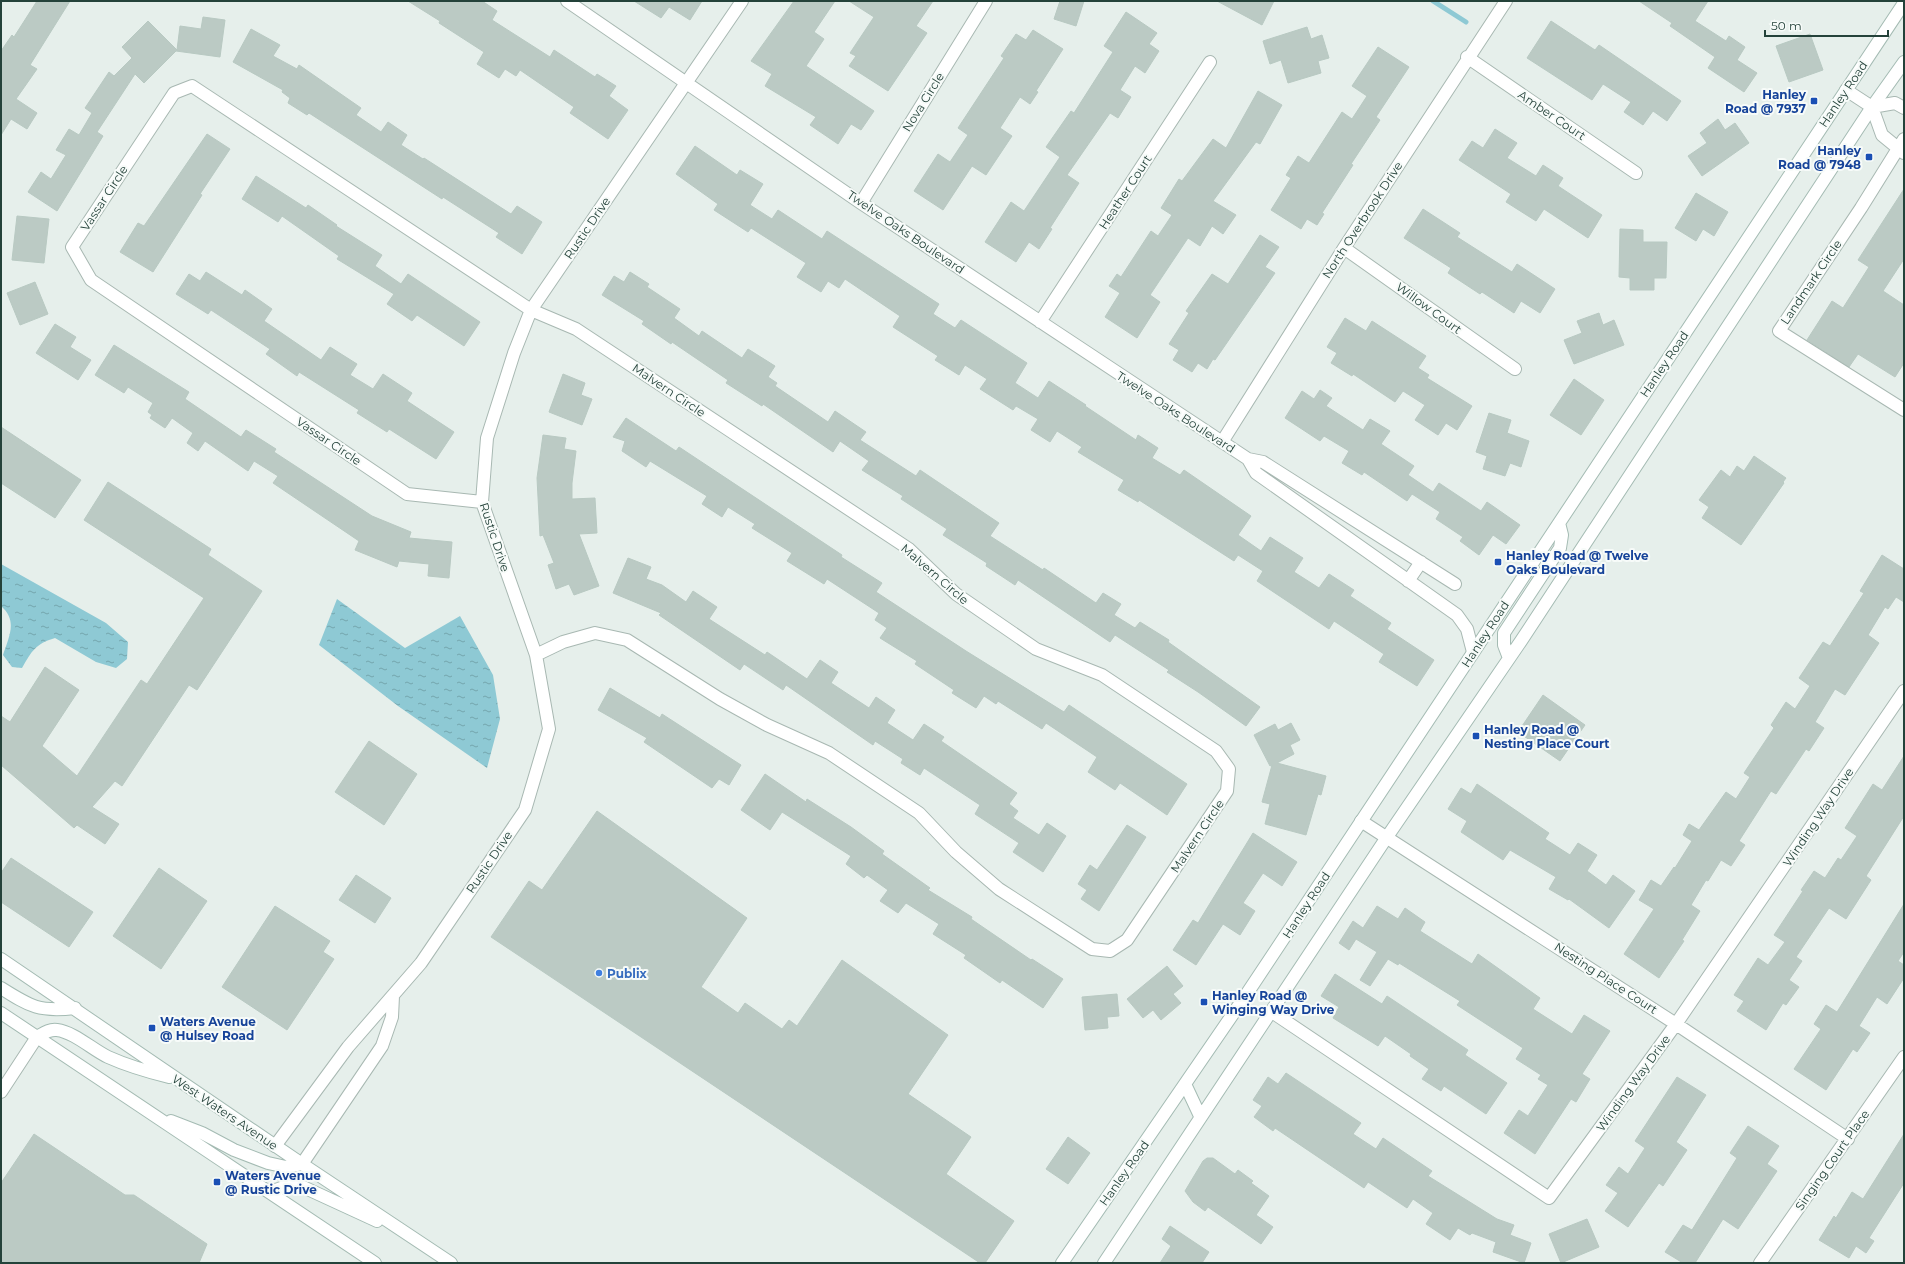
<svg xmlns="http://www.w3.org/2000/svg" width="1905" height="1264" font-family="Montserrat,sans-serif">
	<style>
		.water { fill: url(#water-ripples) }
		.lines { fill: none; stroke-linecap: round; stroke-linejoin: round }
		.stream { stroke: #8ec9d4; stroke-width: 5 }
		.building { fill: #bbcac4; stroke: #b8c9c2 }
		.street-casing { stroke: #a8b8b2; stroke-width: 14 }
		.secondary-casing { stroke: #a4bbb3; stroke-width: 14 }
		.street { stroke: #fff; stroke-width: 12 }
		.secondary { stroke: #fff; stroke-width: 12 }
		.transit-dot { fill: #1a4fb4; stroke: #f7fbf9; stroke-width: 1.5 }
		.shop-dot { fill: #3f7fe0; stroke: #f7fbf9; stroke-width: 1.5 }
		.labels { text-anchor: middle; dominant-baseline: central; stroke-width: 4; stroke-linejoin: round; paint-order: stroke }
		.transit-label { font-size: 12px; font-weight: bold; fill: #164399; stroke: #f7fbf9; text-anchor: start }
		.street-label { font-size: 12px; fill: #24423a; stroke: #f7fbf9 }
		.shop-label { font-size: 12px; font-weight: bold; fill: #366cbe; stroke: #f7fbf9; text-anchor: start }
	</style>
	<defs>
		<pattern id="water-ripples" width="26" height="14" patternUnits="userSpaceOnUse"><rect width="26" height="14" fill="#8ec9d4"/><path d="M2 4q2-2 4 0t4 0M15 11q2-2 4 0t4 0" fill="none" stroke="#74a5ad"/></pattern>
	</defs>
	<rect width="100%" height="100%" fill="#e6efeb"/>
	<path class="water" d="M1 564 106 623 128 642 127 659 116 668 96 662 55 638C35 644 32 651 22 668L12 667 3 655C9 636 18 621 1 606Z
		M337 599 405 648 460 616 493 675 500 719 487 768 398 706 319 645Z"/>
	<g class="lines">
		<path class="stream" d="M1433 1 1466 22"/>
	</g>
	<path class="building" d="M37 1H70L30 65 37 69 16 99 37 113 27 129 11 119 1 135V51L12 35 14 37Z
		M408 1H482L497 11 492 20 550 57 554 50 595 77 597 74 616 86 609 96 628 110 608 139 570 113 574 107 520 70 516 76 505 69 499 78 477 64 484 52 439 23 440 21Z
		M634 1H702L690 20 669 7 661 18Z
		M794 1H835L814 32 824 39 806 66 874 111 861 130 851 124 838 144 810 125 816 117 765 86 772 74 751 61Z
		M849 1H933L916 26 927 33 888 91 849 66 856 56 850 53 874 17Z
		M1060 1H1084L1076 26 1054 19Z
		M1217 1H1274L1262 25Z
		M1639 1H1708L1695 21 1726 41 1729 36 1745 47 1737 60 1757 73 1744 92 1708 68 1715 57 1670 26 1672 23Z
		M1126 12 1157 33 1149 44 1159 51 1145 73 1135 66 1120 90 1131 97 1118 118 1110 113 1067 175 1079 183 1050 228 1052 229 1039 249 1029 242 1016 262 985 242 1011 202 1024 211 1060 157 1046 147 1071 111 1074 113 1113 52 1104 46Z
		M203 17 225 20 220 57 176 51 144 83 135 74 97 132 103 136 57 211 28 192 41 172 51 179 66 155 56 150 69 129 79 135 92 113 85 108 109 72 114 76 132 58 122 47 148 21 177 50 180 26 201 29Z
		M1551 21 1595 50 1599 45 1681 101 1667 121 1653 111 1643 125 1624 112 1631 102 1603 84 1592 100 1527 58Z
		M1307 27 1311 39 1322 35 1329 58 1318 61 1321 73 1288 83 1281 60 1270 64 1263 41Z
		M251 29 280 45 273 56 297 69 299 65 361 108 356 115 381 132 388 122 407 135 401 145 423 159 424 158 511 214 517 206 542 222 522 254 496 237 499 233 443 197 442 199 309 113 307 115 288 103 290 98 282 92 283 90 233 62Z
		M1033 30 1063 49 1036 91 1038 92 1030 104 1020 97 1000 128 1012 136 986 175 972 166 943 210 914 191 938 154 950 162 968 135 958 128 1004 58 1001 56 1016 34 1026 40Z
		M1810 34 1823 70 1789 82 1776 46Z
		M1378 47 1409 67 1376 117 1380 120 1351 164 1353 165 1322 213 1324 214 1317 225 1307 219 1301 229 1271 210 1291 178 1286 175 1298 156 1309 163 1342 112 1352 119 1367 96 1352 86Z
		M1258 91 1282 105 1260 144 1256 142 1213 201 1236 215 1223 234 1212 226 1200 246 1188 238 1150 295 1160 302 1137 338 1105 317 1120 293 1109 286 1117 274 1121 277 1151 231 1158 236 1172 215 1161 208 1179 179 1182 181 1213 139 1226 148Z
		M1718 119 1725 130 1735 123 1749 143 1702 176 1688 156 1707 143 1700 133Z
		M1495 129 1517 143 1507 158 1536 176 1543 165 1563 178 1558 186 1602 215 1588 238 1544 209 1536 221 1506 202 1511 194 1459 160 1472 141 1483 148Z
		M207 134 230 149 200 194 202 195 153 272 120 252 138 223 144 226Z
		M695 146 737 175 740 170 763 184 750 205 772 219 778 210 822 239 827 231 939 304 933 314 955 328 961 320 1027 363 1015 383 1038 398 1049 381 1086 405 1085 406 1136 440 1138 435 1158 448 1152 458 1180 475 1184 470 1251 516 1238 535 1261 551 1270 537 1303 558 1294 572 1319 588 1329 574 1354 590 1350 596 1391 623 1387 629 1434 660 1417 686 1379 662 1384 654 1334 621 1329 629 1257 581 1263 571 1238 555 1234 561 1139 500 1138 502 1118 490 1124 480 1078 452 1082 447 1057 431 1050 442 1031 430 1038 419 1016 406 1013 410 980 389 987 379 965 365 959 375 935 360 938 356 893 327 900 316 845 279 839 288 828 281 821 292 797 277 806 263 751 228 748 232 714 210 718 204 676 174Z
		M256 176 306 208 308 205 337 225 336 226 382 255 375 266 401 284 408 274 480 322 464 346 417 315 412 321 387 304 394 294 337 259 339 256 282 216 278 222 242 199Z
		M1904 189V259L1883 291 1904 305V363L1895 377 1858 354 1849 367 1807 340 1832 301 1843 308 1869 267 1858 260Z
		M1696 193 1728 212 1714 236 1703 229 1696 241 1675 228Z
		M1423 209 1460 233 1457 237 1512 272 1517 264 1555 289 1540 313 1521 301 1514 313 1482 292 1480 294 1448 273 1451 268 1404 238Z
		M17 216 49 219 44 263 12 260Z
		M1620 229 1643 230V242H1667L1666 278H1654V290H1630V278L1619 277Z
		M1260 235 1279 247 1265 267 1275 273 1215 360 1213 359 1207 369 1198 363 1192 372 1173 360 1179 350 1169 344 1189 313 1186 311 1212 274 1228 284Z
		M206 272 242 295 245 290 272 309 264 321 321 360 330 347 357 364 350 375 373 389 383 374 412 393 407 401 454 432 436 459 389 429 387 432 357 413 359 410 299 372 297 376 266 354 270 349 211 310 208 314 176 294 189 274 200 281Z
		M630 272 649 284 647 287 680 309 674 318 699 336 702 331 742 358 748 349 775 366 768 377 777 383 775 386 828 422 835 411 866 432 860 440 916 476 920 470 999 523 990 536 1043 570 1044 568 1096 603 1103 593 1121 604 1114 615 1135 628 1140 622 1169 640 1168 642 1260 707 1246 726 1198 692 1167 672 1169 670 1115 635 1110 642 1018 580 1015 585 986 566 987 563 943 535 947 529 901 499 903 496 862 470 869 461 840 441 833 452 763 404 762 406 726 383 728 380 672 342 671 344 642 324 644 321 602 295 614 276 624 282Z
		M35 282 48 314 20 325 7 293Z
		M1599 313 1603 325 1614 320 1624 345 1574 364 1564 340 1582 333 1577 321Z
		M1345 318 1366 331 1372 321 1426 356 1418 368 1429 375 1427 378 1472 406 1457 430 1446 423 1438 435 1415 420 1425 405 1403 391 1395 402 1353 374 1352 376 1331 363 1337 353 1327 347Z
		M55 324 76 337 70 347 91 360 78 380 36 353Z
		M114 345 189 392 185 399 241 437 246 430 276 449 274 452 372 516 411 532 409 538 452 542 449 578 428 576 429 564 399 561 397 567 355 550 359 541 273 483 278 476 254 461 248 471 205 441 198 451 187 443 193 433 172 418 165 428 150 418 152 415 148 412 153 403 128 387 124 393 95 375Z
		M563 374 585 383 581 395 592 399 582 425 549 412Z
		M1574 379 1604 400 1581 435 1550 415Z
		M1320 390 1332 398 1326 406 1363 430 1370 419 1390 431 1381 444 1414 466 1408 475 1433 492 1439 483 1481 511 1487 502 1520 525 1506 544 1493 535 1479 555 1460 541 1463 537 1436 519 1440 512 1412 494 1407 501 1364 472 1362 475 1342 463 1349 451 1324 436 1320 441 1285 418 1302 391 1314 399Z
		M1489 413 1511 420 1507 433 1529 441 1521 467 1510 463 1505 476 1483 469 1487 456 1476 452Z
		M626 418 676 451 679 447 842 555 841 557 882 583 876 592 966 651 1064 712 1069 705 1187 784 1167 815 1120 783 1115 790 1088 772 1097 757 1046 723 1042 729 998 701 996 704 984 696 976 708 952 693 954 690 915 664 917 661 880 638 887 628 875 620 879 613 827 579 824 584 787 561 792 553 752 528 755 524 728 507 722 517 702 504 707 496 650 461 646 467 622 451 625 441 613 437Z
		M1 427 81 480 55 518 1 483Z
		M543 435 566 438 564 449 576 451 572 483V499L595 498 597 533 579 534 599 586 574 595 569 584 556 589 548 565 554 563 543 535 540 536 537 478Z
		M1754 456 1786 478 1783 482 1784 483 1741 545 1702 518 1709 507 1699 500 1721 470 1730 477 1737 466 1744 471Z
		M108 482 211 549 208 555 262 591 197 690 189 685 122 786 115 781 92 807 119 824 105 844 77 825 74 828 1 765V716L10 722 45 667 79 690 42 746 77 776 141 680 147 684 204 598 84 520Z
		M1882 555 1904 569V602L1896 597 1888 609 1885 607 1868 635 1879 643 1845 695 1835 689 1815 722 1824 728 1809 751 1806 749 1776 794 1771 791 1739 841 1745 845 1731 866 1721 860 1708 881 1706 880 1691 905 1700 911 1682 940 1684 941 1659 978 1624 954 1654 909 1639 900 1651 880 1661 886 1674 867 1675 868 1692 841 1683 835 1689 824 1699 830 1726 792 1736 799 1750 777 1744 773 1774 728 1771 725 1786 702 1795 709 1810 686 1799 678 1823 642 1830 646 1864 593 1860 591Z
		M628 558 651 567 646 579 662 585 686 602 693 591 717 607 709 619 765 655 767 652 807 679 820 660 838 672 831 683 869 708 876 697 895 710 887 723 913 740 924 724 944 737 941 741 1017 793 1009 804 1018 811 1013 818 1039 835 1047 823 1066 836 1043 872 1013 852 1019 843 975 814 980 805 924 768 920 775 901 763 903 759 875 741 873 745 786 685 783 690 744 664 740 670 659 615 661 613 613 593Z
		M610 688 660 718 662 714 741 765 729 785 719 779 712 788 644 742 647 738 598 710Z
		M1543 695 1585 725 1560 761 1518 732Z
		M1291 723 1300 740 1290 745 1294 754 1277 763 1326 776 1321 795 1318 794 1306 835 1265 824 1270 804 1262 802 1272 765 1270 766 1254 735 1275 724 1278 730Z
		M369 741 417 774 384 825 335 792Z
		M1904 756V816L1866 876 1871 880 1846 919 1829 908 1796 957 1802 961 1789 980 1799 987 1786 1005 1783 1003 1766 1030 1737 1011 1744 1001 1734 995 1758 958 1768 965 1785 942 1774 935 1803 891 1801 890 1814 871 1825 878 1838 858 1841 860 1857 836 1845 828 1873 784 1882 790Z
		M765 774 806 802 807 799 851 827 884 851 882 854 930 888 928 890 972 917 971 919 1031 960 1032 959 1063 979 1043 1008 1002 980 1000 983 964 958 966 955 933 934 939 924 906 903 898 913 880 901 888 890 867 875 864 878 846 864 851 856 782 812 770 830 741 810Z
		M1477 784 1549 833 1545 839 1570 855 1578 843 1597 855 1587 871 1606 885 1613 875 1635 891 1609 928 1569 899 1568 900 1549 889 1556 877 1510 850 1503 860 1461 832 1467 821 1448 809 1461 788 1471 794Z
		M597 811 747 918 701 987 738 1013 745 1003 782 1029 789 1020 797 1026 842 960 948 1035 908 1094 971 1137 946 1174 1014 1221 985 1263H980L491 937 529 881 542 890Z
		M1127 825 1146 837 1099 911 1081 899 1087 890 1078 884 1090 865 1097 870Z
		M1253 833 1297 862 1282 886 1263 873 1243 903 1255 911 1240 935 1223 924 1196 965 1173 950 1193 920 1198 923Z
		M11 858 93 912 69 947 1 902V873Z
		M159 868 207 901 161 969 113 936Z
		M356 875 391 898 375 923 339 900Z
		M1904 904V952L1898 961 1904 965V978L1887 1004 1877 997 1859 1026 1870 1033 1857 1052 1853 1049 1826 1090 1794 1069 1821 1029 1814 1024 1826 1005 1837 1012Z
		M275 906 330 941 323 952 334 959 287 1030 222 987Z
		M1377 906 1398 919 1405 908 1425 922 1420 931 1472 964 1478 954 1540 998 1533 1009 1572 1034 1584 1015 1610 1031 1582 1074 1590 1079 1576 1102 1571 1099 1535 1154 1504 1133 1519 1110 1528 1116 1548 1085 1538 1079 1541 1075 1516 1059 1523 1048 1457 1005 1460 1001 1399 963 1398 965 1388 959 1370 986 1360 980 1377 952 1356 939 1349 950 1339 943 1353 921 1363 928Z
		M1167 966 1183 986 1173 994 1181 1003 1161 1020 1153 1010 1143 1018 1127 999Z
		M1335 974 1382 1004 1387 996 1468 1050 1465 1055 1507 1083 1486 1114 1444 1086 1441 1091 1422 1079 1429 1069 1410 1056 1411 1054 1385 1036 1378 1046 1333 1018 1339 1007 1321 996Z
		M1117 994 1119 1016 1107 1017 1108 1028 1085 1030 1082 997Z
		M1286 1073 1361 1123 1353 1134 1376 1149 1383 1138 1432 1171 1428 1176 1497 1219 1514 1225 1510 1235 1531 1243 1524 1263 1493 1252 1496 1242 1472 1233 1470 1235 1458 1228 1450 1240 1426 1224 1433 1213 1413 1199 1407 1208 1368 1182 1364 1188 1275 1128 1273 1131 1254 1117 1262 1106 1253 1100 1268 1077 1278 1084Z
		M1677 1077 1706 1095 1676 1142 1687 1150 1663 1186 1659 1183 1628 1227 1605 1211 1618 1193 1606 1185 1619 1167 1628 1174 1645 1148 1635 1141Z
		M1748 1126 1779 1146 1767 1164 1777 1171 1738 1229 1723 1219 1695 1263H1683L1665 1252 1683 1225 1692 1230 1737 1158 1730 1153Z
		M34 1134 125 1195H134L207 1244 199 1263H1V1183Z
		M1904 1134V1183L1869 1238 1874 1241 1866 1253 1856 1246 1849 1258 1819 1240 1834 1216 1836 1218 1852 1192 1863 1199Z
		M1068 1137 1090 1153 1068 1184 1046 1169Z
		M1207 1158H1213L1235 1174 1238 1170 1253 1181 1251 1183 1269 1196 1256 1215 1273 1227 1261 1244 1208 1207 1205 1211 1193 1202 1185 1191 1203 1161Z
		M1587 1219 1599 1247 1561 1263 1549 1234Z
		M1170 1226 1209 1252 1202 1263H1160L1171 1246 1162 1239Z"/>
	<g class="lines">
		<defs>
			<path id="street" d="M567 1 861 203 1248 459 1263 462 1455 584
				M1467 57 1636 173
				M1846 90 1872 107 1882 135 1904 153
				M1872 107 1895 103 1904 108
				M1904 139 1861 208 1779 331 1904 410
				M861 203 986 1
				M1344 248 1515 369
				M1040 322 1210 62
				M1222 442 1344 248 1506 1
				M1248 459 1256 473 1457 615 1467 629 1473 652
				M482 502 407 494 91 280 72 247 174 93 192 86 531 310 576 329 909 549 956 594 1036 649 1102 675 1216 751 1229 769 1227 791 1127 940 1110 951 1092 949 999 889 956 852 919 813 829 753 767 725 720 699 627 640 595 633 563 642 536 655
				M1408 581 1421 562
				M1361 821 1676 1024 1848 1139
				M1272 1012 1549 1198 1676 1024 1904 691
				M1 1092 37 1037
				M275 1146 348 1047 421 963 525 810 549 729 536 655 482 502 487 438 514 353 531 310 742 1
				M302 1164 382 1046 392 1017 393 996
				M1760 1263 1904 1057"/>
			<path id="secondary" d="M1509 658 1504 645V633L1560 548 1562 535 1559 523
				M1 959 302 1164 451 1263
				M1 988C31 1007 39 1012 75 1008
				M1 1013 375 1263
				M37 1037C44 1033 49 1029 57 1030 74 1032 93 1050 108 1057 128 1066 149 1072 169 1077
				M1185 1084 1200 1116
				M171 1121 202 1133 234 1150 268 1163 286 1167 302 1164
				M270 1192 287 1186H301L377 1221
				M1062 1263 1246 995 1904 3
				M1104 1263 1387 837 1521 641 1872 107 1904 62"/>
		</defs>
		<use href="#street" class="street-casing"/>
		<use href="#secondary" class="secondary-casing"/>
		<use href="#street" class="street"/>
		<use href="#secondary" class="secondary"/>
	</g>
	<g class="transit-dot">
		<rect x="1810" y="97" width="8" height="8" rx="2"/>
		<rect x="1865" y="153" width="8" height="8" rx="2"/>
		<rect x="1494" y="558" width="8" height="8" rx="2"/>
		<rect x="1472" y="732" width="8" height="8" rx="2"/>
		<rect x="1200" y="998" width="8" height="8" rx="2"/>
		<rect x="148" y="1024" width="8" height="8" rx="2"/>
		<rect x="213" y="1178" width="8" height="8" rx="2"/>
	</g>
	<circle class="shop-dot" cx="599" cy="973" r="4"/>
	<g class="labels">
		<g class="transit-label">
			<text x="1806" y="94" text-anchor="end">Hanley<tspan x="1806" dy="14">Road @ 7937</tspan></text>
			<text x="1861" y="150" text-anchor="end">Hanley<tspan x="1861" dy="14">Road @ 7948</tspan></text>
			<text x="1506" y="555">Hanley Road @ Twelve<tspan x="1506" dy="14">Oaks Boulevard</tspan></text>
			<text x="1484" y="729">Hanley Road @<tspan x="1484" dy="14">Nesting Place Court</tspan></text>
			<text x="1212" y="995">Hanley Road @<tspan x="1212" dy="14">Winging Way Drive</tspan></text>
			<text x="160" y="1021">Waters Avenue<tspan x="160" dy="14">@ Hulsey Road</tspan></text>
			<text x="225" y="1175">Waters Avenue<tspan x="225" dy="14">@ Rustic Drive</tspan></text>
		</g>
		<g class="street-label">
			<text transform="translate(1843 94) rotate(-56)">Hanley Road</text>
			<text transform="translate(923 102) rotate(-58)">Nova Circle</text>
			<text transform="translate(1552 115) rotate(34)">Amber Court</text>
			<text transform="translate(1125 192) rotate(-57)">Heather Court</text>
			<text transform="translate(104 198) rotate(-57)">Vassar Circle</text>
			<text transform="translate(1362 220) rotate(-57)">North Overbrook Drive</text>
			<text transform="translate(587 228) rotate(-56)">Rustic Drive</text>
			<text transform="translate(906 232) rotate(34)">Twelve Oaks Boulevard</text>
			<text transform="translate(1811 282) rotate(-56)">Landmark Circle</text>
			<text transform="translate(1429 308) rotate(36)">Willow Court</text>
			<text transform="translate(1664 364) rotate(-56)">Hanley Road</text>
			<text transform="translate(669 390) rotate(34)">Malvern Circle</text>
			<text transform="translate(1176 412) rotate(33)">Twelve Oaks Boulevard</text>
			<text transform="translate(329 441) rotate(34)">Vassar Circle</text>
			<text transform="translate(495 537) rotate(72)">Rustic Drive</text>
			<text transform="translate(935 574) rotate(41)">Malvern Circle</text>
			<text transform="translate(1485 634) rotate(-57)">Hanley Road</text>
			<text transform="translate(1818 817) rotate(-56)">Winding Way Drive</text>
			<text transform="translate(1197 836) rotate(-56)">Malvern Circle</text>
			<text transform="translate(489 862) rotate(-56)">Rustic Drive</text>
			<text transform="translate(1306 905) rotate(-57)">Hanley Road</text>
			<text transform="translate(1606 978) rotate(33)">Nesting Place Court</text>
			<text transform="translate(1633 1083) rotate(-54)">Winding Way Drive</text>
			<text transform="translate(225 1112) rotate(34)">West Waters Avenue</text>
			<text transform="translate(1832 1160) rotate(-55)">Singing Court Place</text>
			<text transform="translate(1124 1173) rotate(-55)">Hanley Road</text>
		</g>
		<g class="shop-label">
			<text x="607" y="973">Publix</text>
		</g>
	</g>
	<rect width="1905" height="1264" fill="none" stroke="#24423a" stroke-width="4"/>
	<path d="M1765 30v6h123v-6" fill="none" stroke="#24423a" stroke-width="2"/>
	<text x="1771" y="30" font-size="12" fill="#24423a" stroke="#f7fbf9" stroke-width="3" paint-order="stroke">50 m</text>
</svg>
